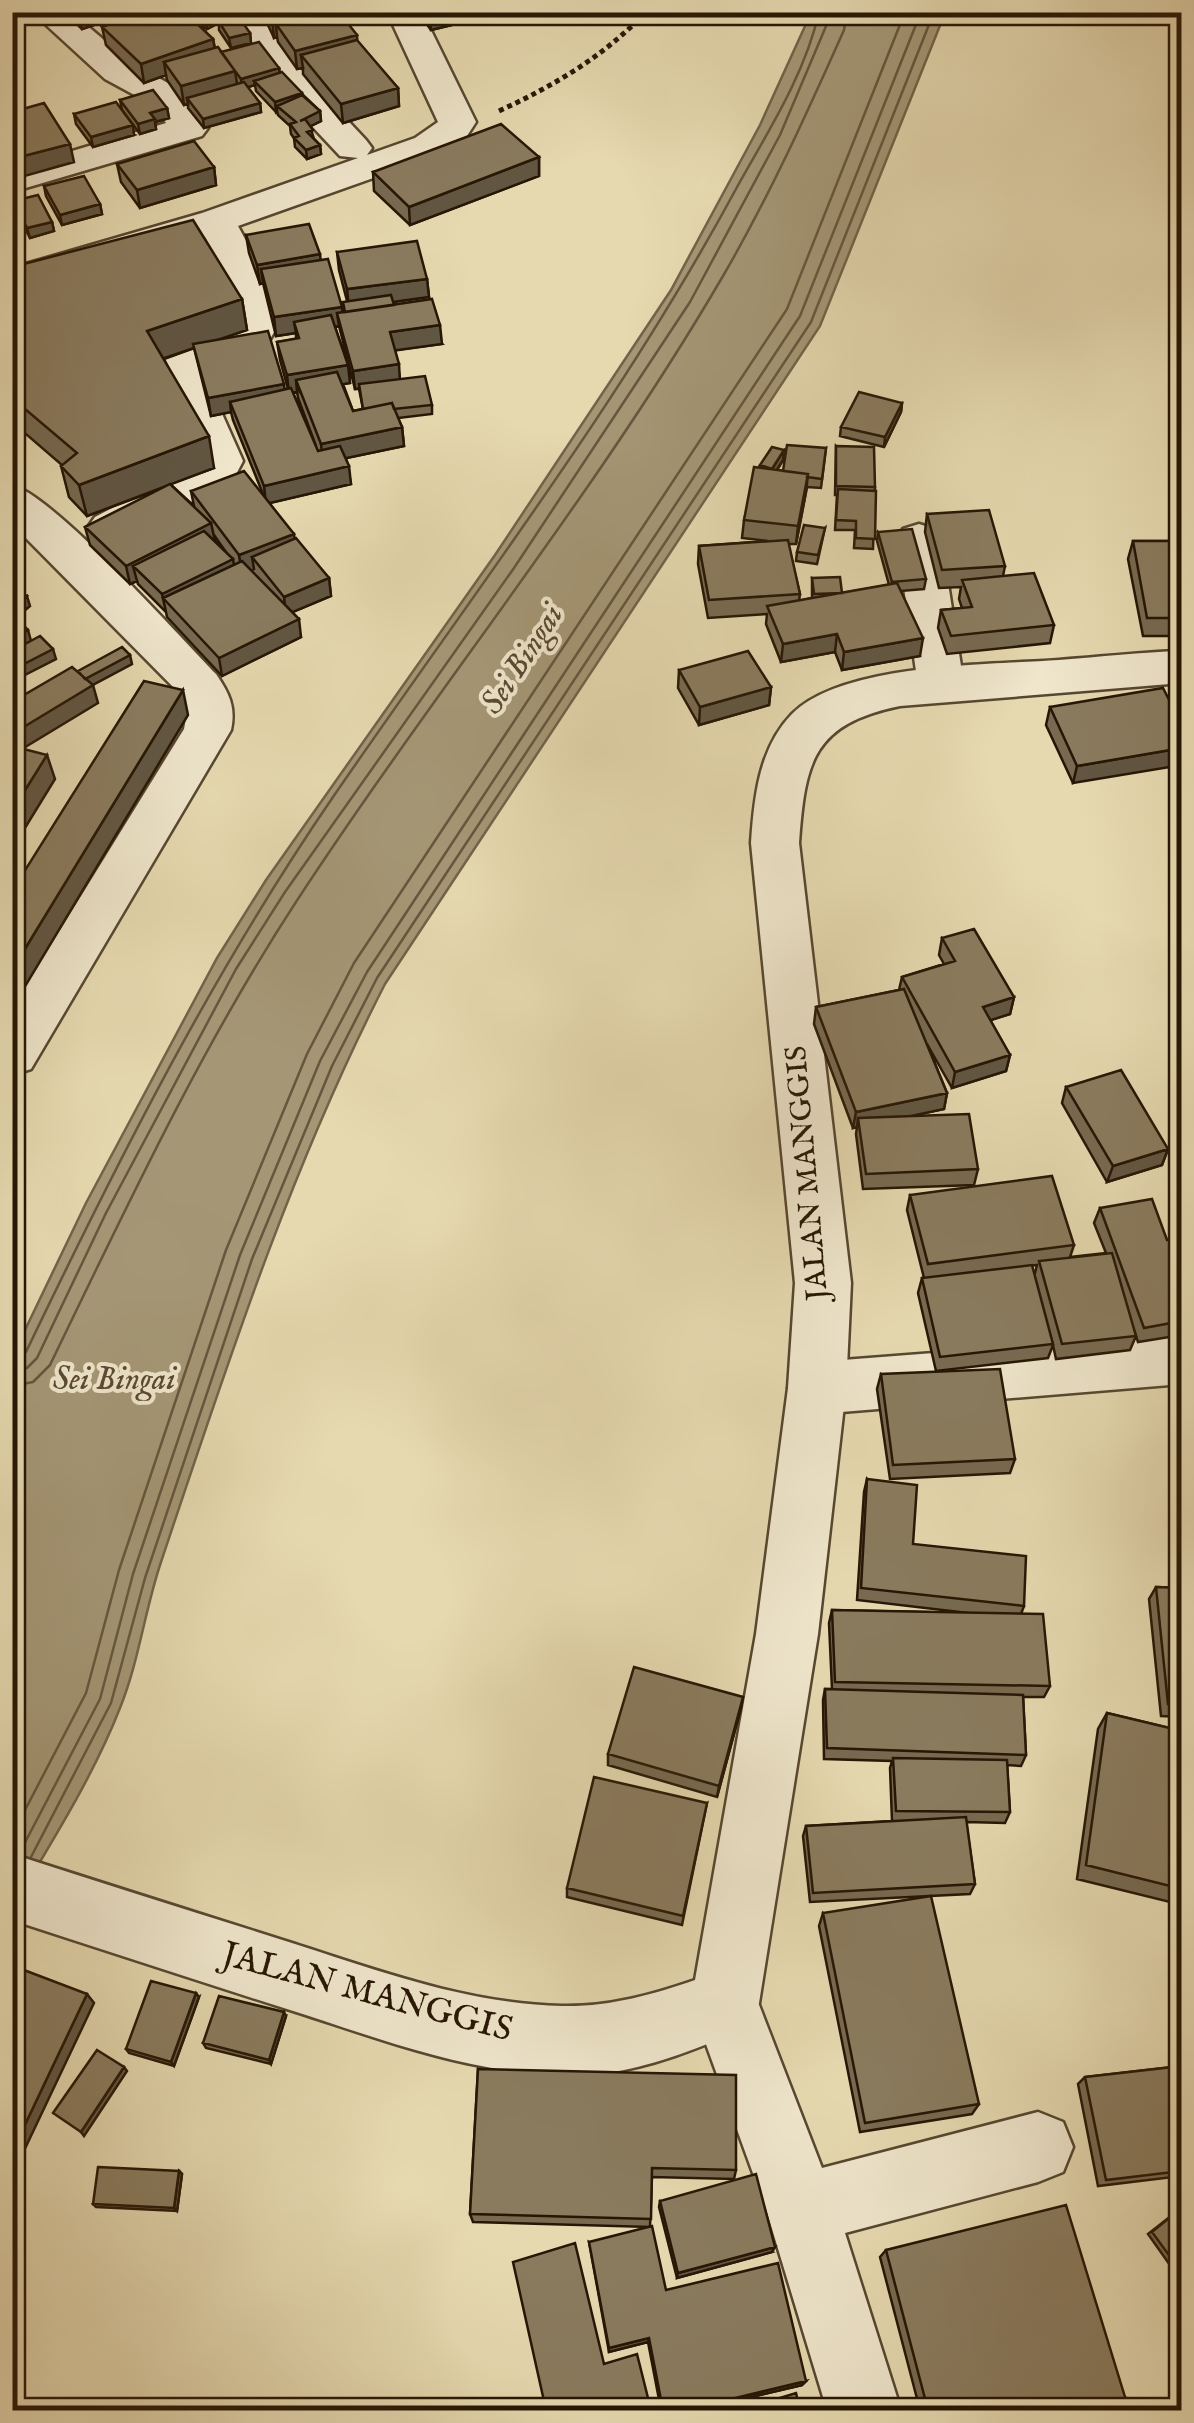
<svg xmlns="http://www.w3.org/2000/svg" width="1194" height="2423" font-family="'IM FELL English',serif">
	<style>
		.water { fill: #a59776; stroke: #726349; stroke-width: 2.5 }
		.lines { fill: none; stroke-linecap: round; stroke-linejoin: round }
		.shore { stroke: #66563e; stroke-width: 2.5 }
		.minor-casing { stroke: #564730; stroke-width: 5 }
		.tertiary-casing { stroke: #564730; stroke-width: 5 }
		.path { stroke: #261605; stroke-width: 5; stroke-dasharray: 5 4; stroke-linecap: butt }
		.minor { fill: #efe6cc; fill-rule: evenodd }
		.tertiary { fill: #efe6cc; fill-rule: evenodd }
		.wall { fill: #776a51; stroke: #261605; stroke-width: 2.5; fill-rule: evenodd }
		.shaded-wall { fill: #615642; stroke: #261605; stroke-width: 2.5 }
		.building { fill: #8a7b5e; stroke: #261605; stroke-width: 2.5 }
		.labels { text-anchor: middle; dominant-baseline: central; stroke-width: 8; stroke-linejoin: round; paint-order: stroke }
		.street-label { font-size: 30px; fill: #261605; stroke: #efe6cc }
		.water-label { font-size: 32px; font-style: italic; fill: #594a32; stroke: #efe6cc }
		.near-street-label { font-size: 35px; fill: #261605; stroke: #efe6cc }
	</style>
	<rect width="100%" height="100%" fill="#e6d9b0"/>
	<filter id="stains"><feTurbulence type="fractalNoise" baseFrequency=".002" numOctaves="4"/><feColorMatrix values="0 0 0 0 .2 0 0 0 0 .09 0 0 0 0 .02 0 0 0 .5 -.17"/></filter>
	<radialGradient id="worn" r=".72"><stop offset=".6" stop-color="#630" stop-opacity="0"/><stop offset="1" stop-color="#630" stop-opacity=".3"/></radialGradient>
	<path class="water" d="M811 13H945L820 326 385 984C290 1169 227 1365 161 1562 145 1609 139 1661 120 1708 93 1777 51 1843 13 1907L12 1357 86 1203 217 958 266 880 495 555 671 290 760 125Z"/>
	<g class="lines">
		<path class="shore" d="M12 1358 26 1352C118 1160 213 972 333 797 471 596 620 404 736 189 767 133 805 75 819 12
			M12 1371 27 1368 37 1358 106 1213 236 969 285 892 514 568 690 302 780 135 832 12
			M12 1386 33 1382 50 1365C126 1208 200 1049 296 902 434 691 596 494 723 276 769 197 807 113 844 30L847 12
			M12 1835 86 1693 119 1570 226 1250 307 1054 354 963 787 309 905 12
			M19 1854 100 1699 133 1574 240 1255 320 1061 367 972 800 316 921 12
			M31 1857 111 1703 145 1578 252 1259 332 1066 377 978 811 322 934 12"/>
		<defs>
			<path id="minor" d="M32 12H71L131 63 179 89 208 128 202 136 12 192V169L166 123 153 105 105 79Z
				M220 12H256L306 76 366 140 372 148 367 155 415 138 438 122 387 12H422L476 122 463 142 441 154 238 226 285 313 269 341 203 371 243 461 233 480 125 537 110 542 95 537 88 527 95 517 201 461 159 366 165 357 239 324 245 313 205 237 12 293V268L202 213 358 158 340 156 280 92Z
				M12 485C55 497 178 635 216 674 229 693 236 707 231 730L31 1069 12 1075V1008L184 729 187 713 184 698 12 524Z
				M919 524 935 529 941 539 964 685 957 697 941 701 925 697 918 685 897 539 903 529Z
				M1182 1334V1384L817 1414 797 1406 788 1388 797 1370 817 1362Z
				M725 1969 749 1979 822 2168 1038 2112 1063 2122 1073 2147 1063 2172 1038 2182 845 2233 901 2410H827L766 2209 691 2003 701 1979Z"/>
			<path id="tertiary" d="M1182 651V683L900 706C813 724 805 761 799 843L851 1283 846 1388 818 1634 759 2003 749 2027C703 2046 654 2067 605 2073 496 2085 388 2041 287 2009 195 1980 104 1950 12 1920V1854C107 1885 201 1914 295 1944 382 1972 470 2004 562 2006 609 2007 651 1995 695 1980L756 1634 788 1388 795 1283 751 843C754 798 759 748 792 714 843 663 989 665 1059 660 1100 657 1141 652 1182 651Z"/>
		</defs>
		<use href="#minor" class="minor-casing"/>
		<use href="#tertiary" class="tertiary-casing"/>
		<path class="path" d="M499 111C555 85 603 57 646 12"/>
		<use href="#minor" class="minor"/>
		<use href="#tertiary" class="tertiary"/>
	</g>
	<path class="wall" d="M64 12H231L232 16 250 33 251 43 231 48 219 30V23L207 29 193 20 213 39 215 48 221 52 279 68 280 73 320 111 321 121 310 126 314 139 320 145 321 154 307 159 295 147 294 138 291 134 290 126 278 115 277 111 276 112 256 91 255 85 247 87 260 103 261 112 204 128 188 108V104L184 105 167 80 166 75 144 83 106 45 102 27 125 19 123 15 82 29Z
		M262 12H339L357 41 398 88 399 106 343 123 303 74V68L297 69 278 42 277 37 274 38Z
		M418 12H480L481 18 431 30Z
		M120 100 167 108 169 118 155 122 156 129 140 134 122 110Z
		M74 114 134 135 93 147 76 124Z
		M539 157V176L410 225 374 191 373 172Z
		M117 164 214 167 216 185 140 208 121 182Z
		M44 186 100 204 102 214 62 225 46 196Z
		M13 201 52 222 54 231 30 238 16 211Z
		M246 235 321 260 343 312H344L343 302 347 301 339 270 337 252 427 279 429 297 393 302 394 305 442 344 395 350 400 379 432 405V414L398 418 402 427 404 446 346 458 351 484 269 503 294 539 329 578 331 596 292 612 301 637 222 676 167 617 166 612 138 584 137 581 130 584 90 545 85 527 168 486 87 516 69 497 61 466 62 465 12 422V267L242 299 247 330 220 339 285 389H288L280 360 277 342 296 339V333L276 336 263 283 260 284 249 253ZM339 326 355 389H359L363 409 353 411 343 384 350 383 348 365 335 327ZM194 348 211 416 231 412 233 420 263 494 191 491 194 506 170 484 214 468 164 359ZM297 392 298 398 316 446 293 393ZM214 535 228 555 215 541Z
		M902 403 901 412 884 447 840 436 841 427Z
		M836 446 875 487 873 549 854 548 855 530H835L837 495H835Z
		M826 448 821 488 807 487 796 544H788L800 594 799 601 812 598V578L842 593 889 585 877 541 878 532 926 579 924 589 900 591 920 656 842 670 835 652 781 662 766 624 767 614 708 618 698 564 699 546 768 541 742 538 744 520 760 465 784 450 783 460 777 470 783 471Z
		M927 514 1005 566 1003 576 1054 625 1050 643 947 654 938 628 941 610 962 608 959 599 961 587 939 588 925 532Z
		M825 528 817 564 796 561 797 552Z
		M1133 541H1182V636H1143L1128 559Z
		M679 670 771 687 769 705 699 725 678 688Z
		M1050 707 1182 725 1073 783 1046 725Z
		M942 938 1014 997 1010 1014 990 1020 1010 1055 1006 1071 952 1088 927 1044 947 1093 944 1109 911 1116 978 1169 974 1185 863 1189 856 1134 857 1127 853 1128 814 1024 816 1007 899 990 902 977 944 964 939 955Z
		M1066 1087 1168 1149 1162 1165 1107 1182 1062 1103Z
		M910 1195 1074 1245 1070 1257 1106 1253 1094 1223 1100 1208 1167 1240 1182 1237V1335L1138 1342 1136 1336 1130 1350 1056 1359 1053 1345 1048 1358 936 1371 918 1293 922 1278H924L907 1210ZM1037 1265 1035 1273 1029 1266Z
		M881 1374 1015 1459 1010 1473 890 1479 877 1389Z
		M867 1479 913 1544 1024 1606 1021 1614 1050 1686 1044 1697H1023L1026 1755 1021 1766 1007 1765 1010 1812 1005 1823 966 1822 975 1884 970 1894 810 1902 803 1836 806 1826 892 1821 890 1768 892 1761 824 1759 823 1700 825 1689H832L829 1623 832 1610 968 1613 857 1600 864 1492Z
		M1156 1587 1182 1588V1717L1161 1716 1149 1599Z
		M741 1708 717 1797 608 1765V1754Z
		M1107 1713 1182 1731V1905L1077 1879 1098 1729Z
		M707 1803 682 1925 567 1897V1888Z
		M823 1913 979 2104 972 2114 860 2132 819 1926Z
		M199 1997 174 2066 129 2053 126 2049Z
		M286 2016 271 2064 206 2048 203 2043Z
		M1182 2066V2176L1098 2186 1078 2084 1085 2077Z
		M478 2069 736 2170 734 2179 652 2177 650 2227 473 2222 470 2214Z
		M179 2171 182 2174 177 2211 96 2207 93 2204Z
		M660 2201 772 2252 677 2278 659 2207Z
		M1180 2209 1182 2211V2282L1148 2234Z
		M589 2242 666 2290 806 2381 802 2385 697 2410H661L648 2342 609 2352Z
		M886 2250 1125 2397 1083 2410H920L880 2257Z
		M1182 2301V2318L1178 2303Z"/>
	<path class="shaded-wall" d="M78 12H122L123 15 82 29Z
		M219 12H231L232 16 207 29 206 19Z
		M311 12 325 28 276 24 277 37 274 38 272 20Z
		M430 12H480L481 18 431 30Z
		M250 33 251 43 231 48 229 38Z
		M357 35 358 54 301 55 303 68 297 69 295 51Z
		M213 39 216 57 164 62 166 75 144 83 141 64Z
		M279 68 280 78 254 81 255 85 242 89 241 79Z
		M235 71 238 90 187 98 188 104 184 105 181 86Z
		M398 88 399 106 343 123 341 104Z
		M302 93 303 103 277 106V111L276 112 275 102Z
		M260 103 261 112 204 128 203 119Z
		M167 108 169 118 155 122 156 129 140 134 138 124 150 113Z
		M320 111 321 121 301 131 300 121Z
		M133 125 134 135 93 147 91 137Z
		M70 144 74 162 14 179 12 159Z
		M320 145 321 154 307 159 306 150Z
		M539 157V176L410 225 409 207Z
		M214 167 216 185 140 208 137 190Z
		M100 204 102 214 62 225 60 215Z
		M52 222 54 231 30 238 27 228Z
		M21 227 23 236 12 239V229Z
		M320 254 322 273 261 269 263 283 260 284 257 265Z
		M427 279 429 297 349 308 347 289Z
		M242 299 247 330 153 362 147 331Z
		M342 307 344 326 337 313 339 326 298 333 294 322 296 333 276 336 274 317Z
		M440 325 442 344 391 351 390 332Z
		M399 364 400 382 355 389 353 371Z
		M348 365 350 383 300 392 296 380 297 392 289 393 287 375Z
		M284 384 286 403 230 402 231 412 211 416 208 398Z
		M902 403 901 412 884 447 885 437Z
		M402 427 404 446 323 463 321 444Z
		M209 436 214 468 87 516 79 485Z
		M784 450 783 460 771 479 772 469Z
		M349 466 351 484 266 504 264 486Z
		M808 474 806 492 796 544 798 526Z
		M211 523 215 541 133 566 137 581 130 584 126 566Z
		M294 534 296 552 252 557 254 569 242 574 239 555Z
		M233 559 236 577 163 598 166 612 162 594Z
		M329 578 331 596 286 615 284 597Z
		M27 596 30 606 18 616 15 607Z
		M299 619 301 637 222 676 219 658Z
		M28 630 33 648 12 658V638Z
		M837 634 835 652 781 662 783 644Z
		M923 638 920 656 842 670 844 652Z
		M53 649 56 659 17 679 14 669Z
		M130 655 132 664 93 685 98 703 12 755V734L85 679Z
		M771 687 769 705 699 725 700 707Z
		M183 690 188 715 12 1008V970Z
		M1182 748V765L1073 783 1077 766Z
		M47 755 55 779 12 849V811Z
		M1014 997 1010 1014 979 1024 983 1007Z
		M1010 1055 1006 1071 952 1088 955 1072Z
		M947 1093 944 1109 860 1127 858 1118 857 1127 853 1128 856 1112Z
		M1168 1149 1162 1165 1107 1182 1113 1166Z
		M743 1697 741 1708 717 1797 719 1786Z
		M196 1993 199 1997 174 2066 171 2062Z
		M87 1994 94 2003 12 2176V2152Z
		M284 2012 286 2016 271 2064 269 2060Z
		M124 2067 127 2071 84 2136 81 2132Z
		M179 2171 182 2174 177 2211 174 2208Z
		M775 2247 772 2252 677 2278 678 2273Z
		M649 2338 648 2342 609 2352V2348Z
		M806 2381 802 2385 697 2410H686Z
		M1125 2397 1083 2410H1076Z"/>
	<path class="building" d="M126 12H143L131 17Z
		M143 12H185L213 39 141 64 102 27Z
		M195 12H219L206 19Z
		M268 12H311L272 20Z
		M315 12H339L357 35 295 51 276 24Z
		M238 16 250 33 229 38 218 20Z
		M357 40 398 88 341 104 301 55Z
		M259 42 279 68 241 79 221 52Z
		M218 47 235 71 181 86 164 62Z
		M282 72 302 93 275 102 254 81Z
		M244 82 260 103 203 119 187 98Z
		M153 90 167 108 150 113 155 119 138 124 120 100Z
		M302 95 320 111 300 121 305 119 313 130 307 132 320 145 306 150 294 138 299 136 290 124 296 122 277 106Z
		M116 102 133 125 91 137 74 114Z
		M44 103 70 144 12 159V112Z
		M501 124 539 157 409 207 373 172Z
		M194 141 214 167 137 190 117 164Z
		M84 176 100 204 60 215 44 186Z
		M38 195 52 222 27 228 13 201Z
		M12 210 21 227 12 229Z
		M193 220 242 299 147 331 209 436 79 485 61 466 77 453 12 398V267Z
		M309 224 320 254 257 265 246 235Z
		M417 241 427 279 347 289 337 252Z
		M328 259 342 307 274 317 261 269Z
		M391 295 394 305 345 312 343 302Z
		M432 299 440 325 390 332 399 364 353 371 337 313Z
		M331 315 348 365 287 375 277 342 299 338 294 322Z
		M268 331 284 384 208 398 193 344Z
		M337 372 353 411 392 403 402 427 321 444 296 380Z
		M425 376 432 405 394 409 392 403 363 409 359 384Z
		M291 388 318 451 340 446 349 466 264 486 230 402Z
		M859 392 902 403 885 437 841 427Z
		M787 445 826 448 822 479 807 477 808 474 783 471Z
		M836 446 874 447 875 487 836 486Z
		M772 447 784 450 772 469 760 465Z
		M754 467 808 474 798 526 744 520Z
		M244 471 294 534 239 555 191 491Z
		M170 484 211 523 126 566 85 527Z
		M838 489 876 491 875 539 856 538V521L836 520Z
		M989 510 1005 566 942 570 927 514Z
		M804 525 825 528 818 555 797 552Z
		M912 529 926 579 892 582 878 532Z
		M204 531 233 559 162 594 133 566Z
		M296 538 329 578 284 597 252 557Z
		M788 540 800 594 709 600 699 546Z
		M1133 541H1182V618H1147Z
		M242 561 299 619 219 658 163 598Z
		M1034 573 1054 625 951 636 941 610 972 607 962 580Z
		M840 577 842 593 814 594 812 578Z
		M897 583 923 638 844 652 837 634 783 644 767 606Z
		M12 590 27 596 15 607 12 605Z
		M12 614 28 630 12 638Z
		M40 636 53 649 14 669 12 667V651Z
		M122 647 130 655 85 679 78 671Z
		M748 651 771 687 700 707 679 670Z
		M72 667 93 685 12 734V702Z
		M144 681 183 690 12 970V891Z
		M1163 688 1182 725V748L1077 766 1050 707Z
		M12 746 47 755 12 811Z
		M974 929 1014 997 983 1007 1010 1055 955 1072 902 977 955 961 942 938Z
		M904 989 947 1093 856 1112 816 1007Z
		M1121 1070 1168 1149 1113 1166 1066 1087Z
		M969 1114 978 1169 866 1174 858 1118Z
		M1052 1176 1074 1245 928 1264 910 1195Z
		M1152 1199 1167 1240 1182 1237V1321L1144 1328 1100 1208Z
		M1112 1253 1136 1336 1062 1344 1039 1261Z
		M1032 1265 1053 1344 940 1357 922 1278Z
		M1000 1369 1015 1459 893 1465 881 1374Z
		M867 1479 917 1485 913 1544 1026 1556 1024 1606 861 1588Z
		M1156 1587 1182 1588V1705L1168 1704Z
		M832 1610 1043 1614 1050 1686 835 1682Z
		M634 1667 743 1697 719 1786 608 1754Z
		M825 1689 1023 1695 1026 1755 827 1748Z
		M1107 1713 1182 1731V1889L1086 1865Z
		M893 1758 1007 1760 1010 1812 896 1811Z
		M594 1777 707 1803 683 1916 567 1888Z
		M966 1817 975 1884 813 1893 806 1826Z
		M931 1896 979 2104 865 2123 823 1913Z
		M16 1967 87 1994 12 2152V1973Z
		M151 1981 196 1993 171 2062 126 2049Z
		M219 1996 284 2012 269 2060 203 2043Z
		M97 2050 124 2067 81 2132 53 2113Z
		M1182 2066V2171L1106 2180 1085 2077Z
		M478 2069 736 2075V2170L652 2168 651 2219 470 2214Z
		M98 2167 179 2171 174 2208 93 2204Z
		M756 2174 775 2247 678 2273 660 2201Z
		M1066 2205 1125 2397 1076 2410H928L886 2250Z
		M1180 2209 1182 2211V2273L1152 2232Z
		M652 2226 666 2290 778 2263 806 2381 686 2410H663L649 2338 609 2348 589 2242Z
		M575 2243 604 2364 637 2354 651 2410H546L513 2262Z
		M796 2393 800 2410H740Z"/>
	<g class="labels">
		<g class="street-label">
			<text transform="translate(808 1173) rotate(-95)">JALAN MANGGIS</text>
		</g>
		<g class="water-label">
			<text transform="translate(523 660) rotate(-57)">Sei Bingai</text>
			<text x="114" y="1380">Sei Bingai</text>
		</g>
		<g class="near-street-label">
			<text transform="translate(367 1993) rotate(15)">JALAN MANGGIS</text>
		</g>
	</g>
	<rect width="1194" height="2423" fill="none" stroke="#e6d9b0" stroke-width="50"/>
	<rect x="15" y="15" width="1164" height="2393" fill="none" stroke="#261605" stroke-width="5"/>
	<rect x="25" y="25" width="1144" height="2373" fill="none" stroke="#261605" stroke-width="2.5"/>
	<rect width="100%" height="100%" filter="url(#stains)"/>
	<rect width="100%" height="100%" fill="url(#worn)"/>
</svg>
